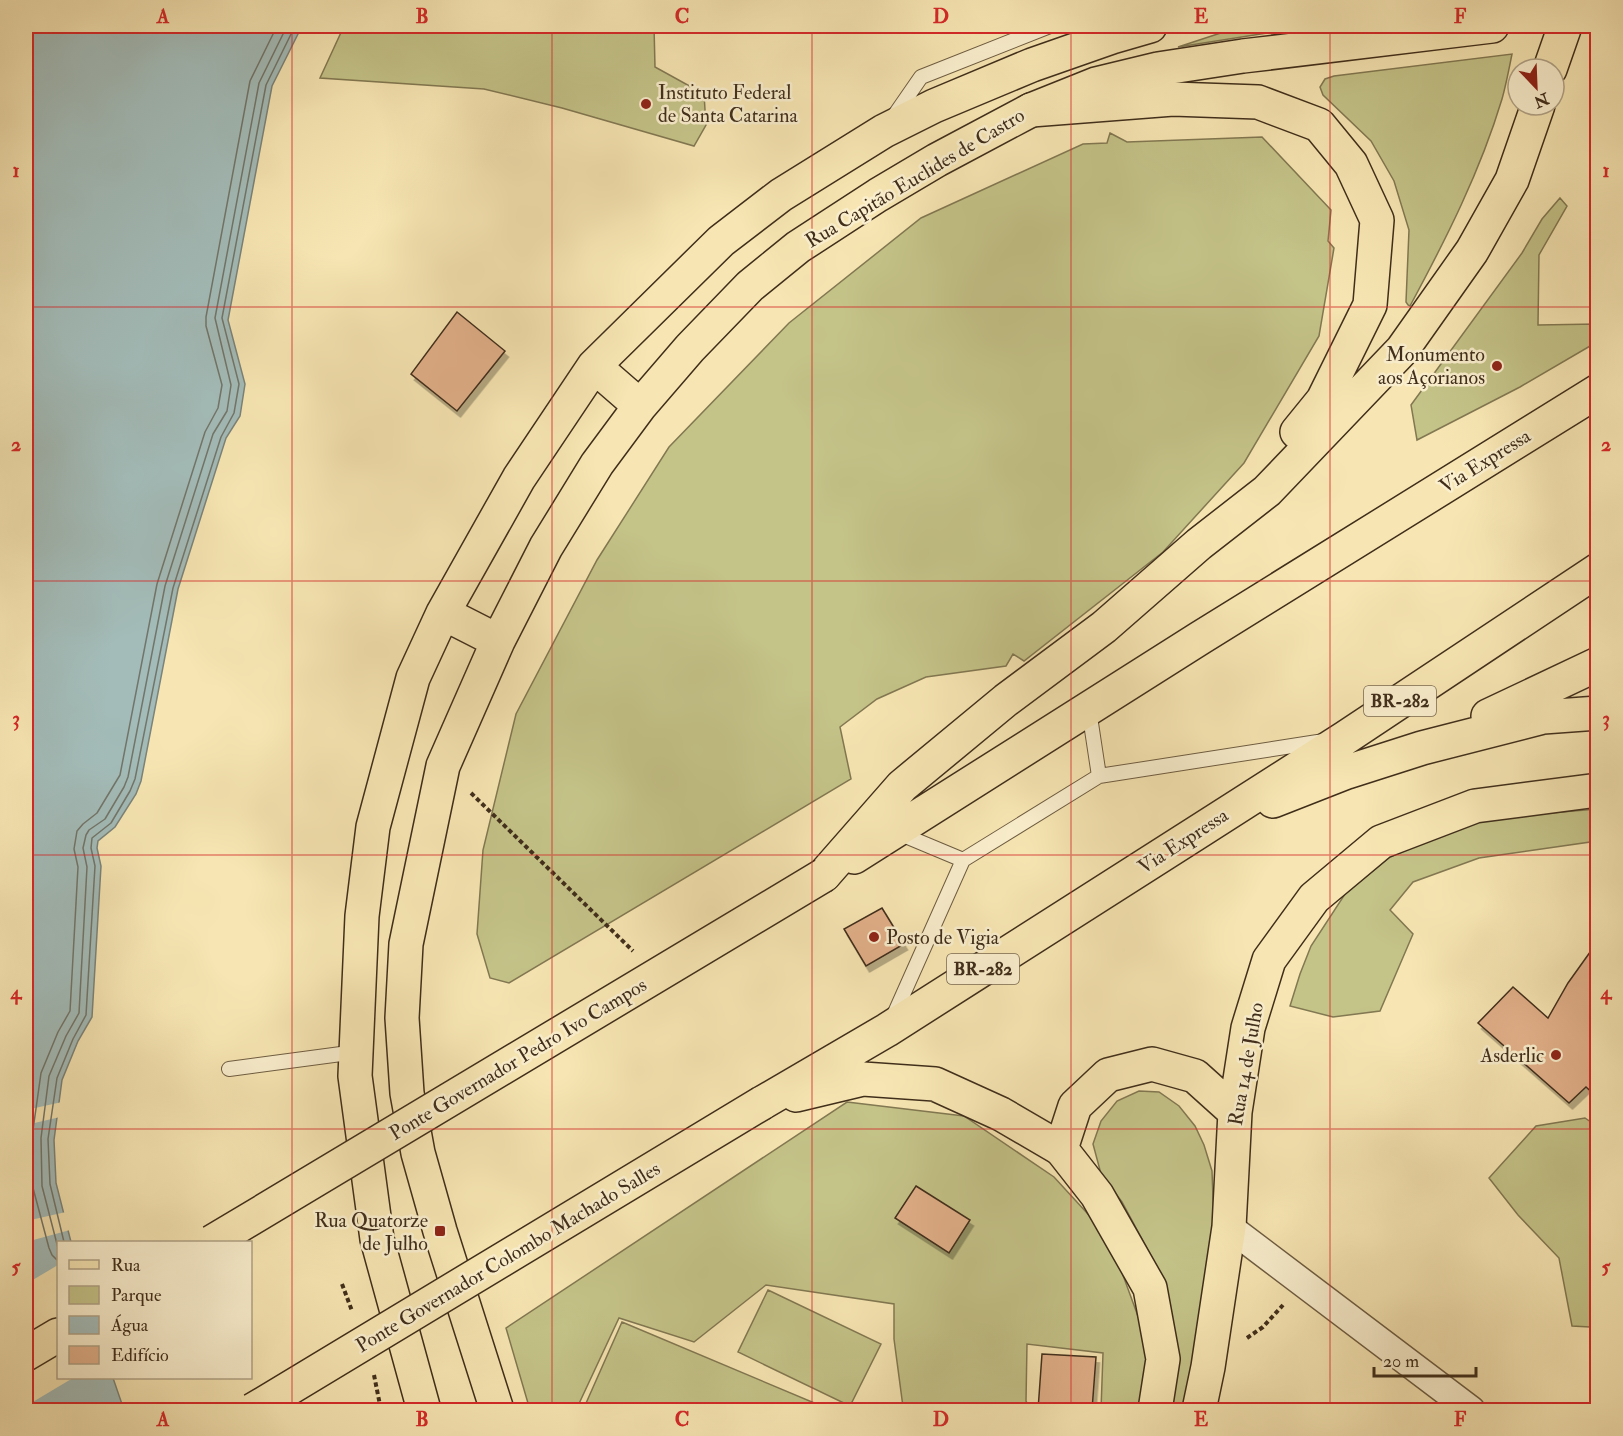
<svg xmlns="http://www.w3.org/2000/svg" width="1623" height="1436" font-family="'IM FELL Double Pica',serif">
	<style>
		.green { fill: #c4c388; stroke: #827852; stroke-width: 1.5 }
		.water { fill: #a3bcb9; stroke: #7b837a; stroke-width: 1.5 }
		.pier { fill: #f7e6b3 }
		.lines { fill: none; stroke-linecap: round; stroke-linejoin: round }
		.shore { stroke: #72756a; stroke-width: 1.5 }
		.building { fill: #e2b08a; stroke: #402e1b; stroke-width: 1.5; filter: url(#shadow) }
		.lane-casing { stroke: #6e5c41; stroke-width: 16 }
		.street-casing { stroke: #6e5c41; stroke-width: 30 }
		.primary-casing { stroke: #402e1b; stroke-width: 36 }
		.highway-casing { stroke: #402e1b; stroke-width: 36 }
		.path { stroke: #402e1b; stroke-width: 4; stroke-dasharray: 4.5 3; stroke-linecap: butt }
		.lane { stroke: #faefce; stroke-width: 14 }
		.street { stroke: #faefce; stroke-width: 27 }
		.primary { stroke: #f7e6b3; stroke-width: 33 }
		.highway { stroke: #f7e6b3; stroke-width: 33 }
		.highway-bridge-casing { stroke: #402e1b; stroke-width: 36; stroke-linecap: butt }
		.highway-bridge { stroke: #f7e6b3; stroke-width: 33 }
		.grid { fill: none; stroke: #d62828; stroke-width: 1.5; stroke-opacity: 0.55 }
		.poi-dot { fill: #8f2418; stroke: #faefce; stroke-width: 2 }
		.labels { text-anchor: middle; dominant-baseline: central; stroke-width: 5; stroke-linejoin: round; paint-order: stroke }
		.shield { fill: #faefce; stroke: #786851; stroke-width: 1.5 }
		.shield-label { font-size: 18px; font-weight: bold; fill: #402e1b }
		.poi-label { font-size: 20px; fill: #402e1b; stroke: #faefce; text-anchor: end }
		.street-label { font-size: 20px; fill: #402e1b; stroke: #faefce }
		.neatline { fill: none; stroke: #d62828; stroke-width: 2 }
		.grid-label { font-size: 20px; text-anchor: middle; font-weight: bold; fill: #d62828 }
	</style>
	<defs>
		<filter id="shadow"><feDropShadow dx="3.5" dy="6" stdDeviation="0" flood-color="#0004"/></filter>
	</defs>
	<rect width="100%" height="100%" fill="#f7e6b3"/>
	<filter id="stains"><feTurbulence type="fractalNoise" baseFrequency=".00333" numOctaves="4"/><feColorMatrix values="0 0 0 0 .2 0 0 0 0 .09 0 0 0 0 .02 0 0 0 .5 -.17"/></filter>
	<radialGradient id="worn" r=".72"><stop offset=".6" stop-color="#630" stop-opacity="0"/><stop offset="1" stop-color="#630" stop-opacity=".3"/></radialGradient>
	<path class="green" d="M344 26H654L655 67 704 94 706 125 694 146 562 108 484 89 320 78Z
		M1242 26H1312L1178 47Z
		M1512 54C1509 69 1506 85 1502 99 1480 172 1446 239 1410 306L1408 305 1406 302 1409 230 1394 181 1371 141 1323 95 1320 87 1325 79 1334 76Z
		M1110 133 1127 142 1262 137 1331 210 1328 241 1334 248 1319 336 1244 463 1163 552 1024 661 1013 654 1006 666 926 677 877 699 840 727 851 779 509 983 490 978 477 934 483 850 516 714 597 560 669 447 789 323 921 218 1083 144 1107 143Z
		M1560 198 1567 206 1539 255 1538 325 1597 324V342L1520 387 1417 440 1411 405 1522 253 1542 219Z
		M1597 809V841L1479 858 1413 882 1390 910 1413 934 1380 1011 1333 1017 1290 1006 1300 974 1311 946 1345 894 1390 857 1480 819Z
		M1139 1091 1159 1092 1179 1106 1195 1126 1204 1145 1212 1171 1214 1226 1187 1410H1169L1164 1280 1122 1202 1101 1174 1093 1144 1101 1121 1117 1101Z
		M847 1102 964 1116 1054 1177 1109 1237 1154 1360 1146 1410H1101L1103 1353 1027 1344 1026 1401 1031 1410H902L903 1407 894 1339V1304L766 1285 694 1342 619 1318 576 1410H530L506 1328Z
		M1585 1118 1598 1127V1320L1590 1327 1572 1326 1559 1258 1518 1215 1489 1178 1536 1126Z
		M768 1290 881 1344 850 1406 738 1352Z
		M622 1322 831 1410H583Z"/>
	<path class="water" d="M26 26H302L272 86 228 320 245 384 240 416 226 438 178 589 141 781 136 794 115 827 98 841 97 848 101 866 92 1017 78 1041 62 1080 54 1140 56 1183 71 1242H58V1378H113L124 1410H26Z"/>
	<path class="pier" d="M62 1102 60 1117 26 1125V1110Z
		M66 1212 70 1230 26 1242V1221Z
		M58 1265V1378H73L26 1406V1284Z"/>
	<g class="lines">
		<path class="shore" d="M64 1242 50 1184 48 1139 57 1078 73 1039 86 1015 95 866 91 848 92 838 111 823 130 791 135 779 173 588 221 437 234 413 239 384 222 318 266 85 295 26
			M58 1248 42 1186 41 1138 49 1076 66 1036 79 1013 87 867 83 848 86 835 89 830 105 819 124 787 128 777 165 586 213 434 227 411 231 385 215 318 259 83 287 26
			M58 1261 52 1255 49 1248 33 1188 32 1137 41 1073 58 1032 70 1011 78 867 74 849 77 831 83 824 97 813 120 775 157 584 205 432 218 408 222 385 206 326V317L250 81 277 26"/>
	</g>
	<path class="building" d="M457 312 505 351 457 411 411 374Z
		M882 908 904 944 866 966 844 929Z
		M1598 947V1098L1586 1087 1569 1103 1478 1023 1513 987 1548 1018 1568 983 1593 948Z
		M916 1186 970 1220 949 1253 895 1218Z
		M1042 1354 1096 1357 1092 1410H1038Z"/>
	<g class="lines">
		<defs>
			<path id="lane" d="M894 116 921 77 1050 26
				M1089 710 1099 776
				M896 832 963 860
				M893 1017 963 860 1099 776 1324 741
				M229 1069 356 1052"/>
			<path id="street" d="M1229 1227 1471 1410"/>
			<path id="primary" d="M594 366 640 406
				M443 613 498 641
				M424 1410 377 1239 355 1076 362 916 373 827 413 678 443 613 519 478 594 366 721 241 781 195 884 131 934 106 1032 65 1112 37 1150 26
				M497 1410 440 1231 418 1153 407 1093 402 1018 406 944 443 766 498 641 546 547 597 464 640 406 690 348 750 286 798 247 878 195 937 160 1031 110 1096 84 1158 69 1243 56 1492 26
				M1155 1410 1163 1359 1150 1288 1097 1195 1061 1149 1075 1106 1108 1075 1152 1064 1195 1076 1235 1112
				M1199 1410 1208 1367 1229 1227 1235 1112 1248 1028 1269 960 1314 898 1381 842 1475 806 1598 790"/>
			<path id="highway" d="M1550 69 1565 26
				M1031 110 1173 99 1258 102 1319 125 1351 164 1377 220 1370 305 1323 400 1297 432
				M1488 716 1598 664
				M1273 801 1347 772 1422 748 1543 717 1598 713
				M854 857 1200 638 1598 391
				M824 875 902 786 1006 700 1104 627 1199 544 1267 491 1402 350 1472 251 1512 180 1538 105
				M796 1095 863 1079 935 1084 1001 1114 1061 1149
				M762 1103 887 1030 1201 830 1345 738 1598 570
				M26 1354 58 1335"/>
		</defs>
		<use href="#lane" class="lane-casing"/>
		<use href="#street" class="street-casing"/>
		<use href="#primary" class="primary-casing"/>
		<use href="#highway" class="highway-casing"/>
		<path class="path" d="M471 793 633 951
			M342 1284 352 1311
			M1247 1338 1263 1327 1283 1305
			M374 1375 381 1410"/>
		<use href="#lane" class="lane"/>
		<use href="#street" class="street"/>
		<use href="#primary" class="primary"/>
		<use href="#highway" class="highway"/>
		<defs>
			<path id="highway-bridge" d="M212 1242 824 875
				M253 1410 762 1103"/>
		</defs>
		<use href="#highway-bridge" class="highway-bridge-casing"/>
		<use href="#highway-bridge" class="highway-bridge"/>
	</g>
	<path class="grid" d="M292 26V1410M552 26V1410M812 26V1410M1071 26V1410M1330 26V1410M26 307H1598M26 581H1598M26 855H1598M26 1129H1598"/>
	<g class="poi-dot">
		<circle cx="646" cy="104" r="6"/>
		<circle cx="1497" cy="366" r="6"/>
		<circle cx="874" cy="937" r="6"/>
		<circle cx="1556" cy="1055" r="6"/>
		<rect x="434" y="1225" width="12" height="12" rx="3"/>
	</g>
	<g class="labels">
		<g class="shield">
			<rect x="1364" y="686" width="72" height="30" rx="4.5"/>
			<rect x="947" y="954" width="72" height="30" rx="4.5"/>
		</g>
		<g class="shield-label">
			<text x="1400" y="701">BR-282</text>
			<text x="983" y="969">BR-282</text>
		</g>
		<g class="poi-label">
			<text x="658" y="92" text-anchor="start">Instituto Federal<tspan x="658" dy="23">de Santa Catarina</tspan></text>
			<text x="1485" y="354">Monumento<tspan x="1485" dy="23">aos Açorianos</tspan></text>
			<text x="886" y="937" text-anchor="start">Posto de Vigia</text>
			<text x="1544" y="1055">Asderlic</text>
			<text x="428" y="1220">Rua Quatorze<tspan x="428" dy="23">de Julho</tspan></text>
		</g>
		<g class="street-label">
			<text transform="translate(915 178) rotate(-31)">Rua Capitão Euclides de Castro</text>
			<text transform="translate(1485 461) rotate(-32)">Via Expressa</text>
			<text transform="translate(1183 841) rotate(-33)">Via Expressa</text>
			<text transform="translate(518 1059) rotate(-31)">Ponte Governador Pedro Ivo Campos</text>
			<text transform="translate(1246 1064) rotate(-80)">Rua 14 de Julho</text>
			<text transform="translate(508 1257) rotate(-31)">Ponte Governador Colombo Machado Salles</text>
		</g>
	</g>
	<rect width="1623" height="1436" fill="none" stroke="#f7e6b3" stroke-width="66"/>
	<rect x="57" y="1241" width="195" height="138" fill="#faefce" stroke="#b0a286" stroke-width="1.5"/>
	<rect x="69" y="1260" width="30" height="9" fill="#f7e6b3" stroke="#b0a286" stroke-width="1.5"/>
	<text x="111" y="1271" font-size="18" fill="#402e1b">Rua</text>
	<rect x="69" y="1286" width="30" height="18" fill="#c4c388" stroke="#b0a286" stroke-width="1.5"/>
	<text x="111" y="1301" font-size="18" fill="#402e1b">Parque</text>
	<rect x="69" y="1316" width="30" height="18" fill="#a3bcb9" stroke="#b0a286" stroke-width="1.5"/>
	<text x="111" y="1331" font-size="18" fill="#402e1b">Água</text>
	<rect x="69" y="1346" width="30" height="18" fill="#e2b08a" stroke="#b0a286" stroke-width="1.5"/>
	<text x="111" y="1361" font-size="18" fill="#402e1b">Edifício</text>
	<g transform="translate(1536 87) rotate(157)"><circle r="28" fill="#faefce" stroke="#b0a286" stroke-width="1.5"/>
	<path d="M0-4.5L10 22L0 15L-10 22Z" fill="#8f2418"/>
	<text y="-9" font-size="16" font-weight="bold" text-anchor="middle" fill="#402e1b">N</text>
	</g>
	<path d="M1374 1367v9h102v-9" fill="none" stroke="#402e1b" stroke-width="3"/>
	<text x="1383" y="1367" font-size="18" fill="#402e1b" stroke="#faefce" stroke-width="4.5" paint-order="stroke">20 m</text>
	<rect x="33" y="33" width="1557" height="1370" class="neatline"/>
	<g class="grid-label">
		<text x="163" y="23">A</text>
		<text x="422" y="23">B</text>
		<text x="682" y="23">C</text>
		<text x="941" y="23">D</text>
		<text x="1201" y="23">E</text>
		<text x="1460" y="23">F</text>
		<text x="16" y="177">1</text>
		<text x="1606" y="177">1</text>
		<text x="16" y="451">2</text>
		<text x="1606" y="451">2</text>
		<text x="16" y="725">3</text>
		<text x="1606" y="725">3</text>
		<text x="16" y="999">4</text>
		<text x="1606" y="999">4</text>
		<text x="16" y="1273">5</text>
		<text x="1606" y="1273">5</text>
		<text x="163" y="1426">A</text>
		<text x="422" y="1426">B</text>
		<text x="682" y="1426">C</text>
		<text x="941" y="1426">D</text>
		<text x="1201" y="1426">E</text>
		<text x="1460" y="1426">F</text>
	</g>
	<rect width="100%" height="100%" filter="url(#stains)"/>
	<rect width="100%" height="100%" fill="url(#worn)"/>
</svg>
